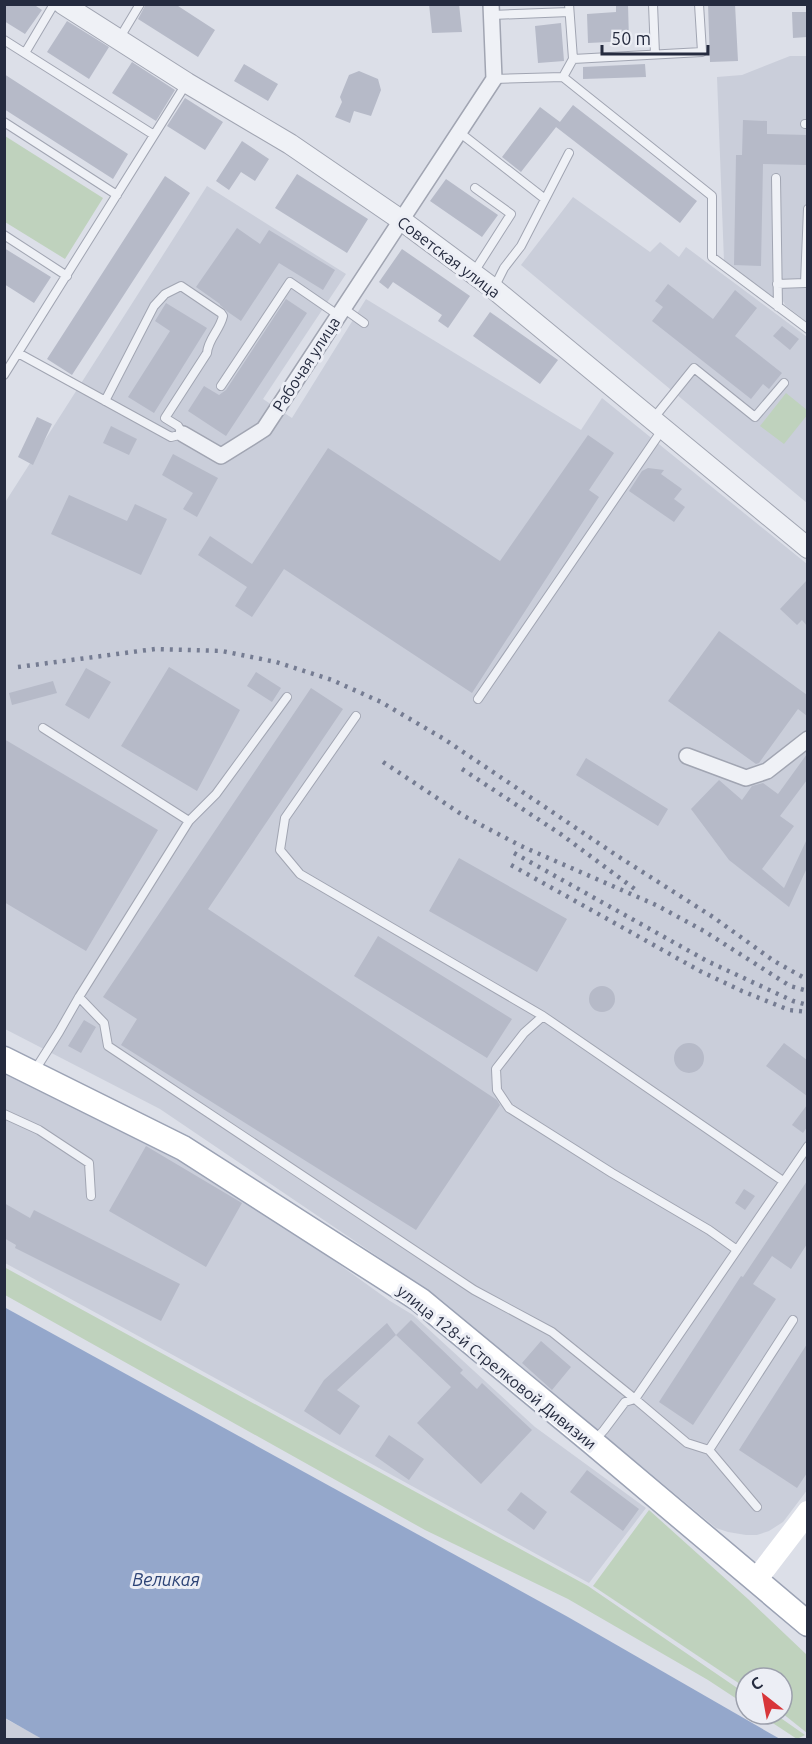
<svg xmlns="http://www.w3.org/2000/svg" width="812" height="1744" font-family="Ubuntu,sans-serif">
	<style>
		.built { fill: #caceda }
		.green { fill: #bfd2bd }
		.water { fill: #94a7cb }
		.building { fill: #b6bac8 }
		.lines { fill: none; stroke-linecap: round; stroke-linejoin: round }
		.service-casing { stroke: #a1a5b2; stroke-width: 10 }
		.minor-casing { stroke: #a1a5b2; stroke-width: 18 }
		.tertiary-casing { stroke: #a1a5b2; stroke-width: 22 }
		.primary-casing { stroke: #9ba2b4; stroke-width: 27 }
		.service { stroke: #eff1f6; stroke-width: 8 }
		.minor { stroke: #eff1f6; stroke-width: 15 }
		.tertiary { stroke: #eff1f6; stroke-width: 20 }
		.secondary { stroke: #fff; stroke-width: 22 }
		.primary { stroke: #fff; stroke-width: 24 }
		.rail { stroke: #757c92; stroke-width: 4.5; stroke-dasharray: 3 6; stroke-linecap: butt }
		.labels { text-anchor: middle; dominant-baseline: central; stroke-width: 6; stroke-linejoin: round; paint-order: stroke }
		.street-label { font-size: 16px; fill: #252b3f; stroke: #eceef5 }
		.water-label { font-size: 18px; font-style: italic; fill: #2c4376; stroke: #eceef5 }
	</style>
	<rect width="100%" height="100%" fill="#dcdfe8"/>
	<path class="built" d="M790 56H807V322L785 305 781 297 774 298 724 261 717 77 742 75Z
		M207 186 346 274 263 399 292 418 366 299 581 430 602 398 807 564 808 1489 783 1522 769 1531 757 1535H746L728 1532 716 1528 439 1298 160 1109 5 1029 4 504Z
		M573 197 650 252 660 242 679 257 686 247 807 337V503L521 265Z
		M4 1071 147 1142 265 1211 390 1301 413 1315 535 1427 646 1508 589 1583 5 1263Z
		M4 1718 32 1733 42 1739H5Z"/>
	<path class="green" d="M5 136 103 198 65 259 5 222Z
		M786 393 807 410 808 414 784 444 760 426Z
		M4 1267 588 1586 746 1694V1705L708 1680 568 1599 425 1530 5 1295Z
		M649 1510 748 1599 807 1655V1733L782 1713V1678H746V1688L593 1586Z
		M759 1714H775L805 1735 797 1739Z"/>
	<path class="water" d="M4 1307 568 1617 780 1739H42L5 1718Z"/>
	<path class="building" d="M4 4H33L42 10 25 34 4 21Z
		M146 4H175L215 30 198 57 138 19Z
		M429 4H459L462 32 432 33Z
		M616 4H628L629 41 588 43 587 14 616 12Z
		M708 4H735L738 61 710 62Z
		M792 12H807V37L793 38Z
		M67 21 109 47 89 79 47 52Z
		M561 23 564 61 538 63 535 26Z
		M132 62 175 90 156 121 112 93Z
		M244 64 278 84 268 101 234 81Z
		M645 64 646 77 583 79V67Z
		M359 71 378 79 381 90 371 116 354 111 350 123 335 117 342 102 340 97 349 75Z
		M4 74 128 154 113 179 4 109Z
		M185 98 223 122 205 150 167 126Z
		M573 105 697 201 680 223 556 127Z
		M540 107 560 122 521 172 502 157Z
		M743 120 767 121V134L807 135V165L763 164 761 266 734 265 736 155H742Z
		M242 141 269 159 255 181 241 172 229 190 216 181Z
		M297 174 368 219 347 253 275 208Z
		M165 176 190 193 72 375 47 359Z
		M446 179 498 215 482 237 430 201Z
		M237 228 260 244 269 230 335 270 323 290 279 263 241 321 228 312 220 305V304L196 287Z
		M4 248 51 277 34 303 4 284Z
		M402 249 470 296 448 328 438 321 442 315 393 282 388 289 379 282Z
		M668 284 713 319 735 290 757 308 735 336 782 373 769 389 763 384 751 399 652 321 663 307 655 301Z
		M286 299 307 313 226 436 188 411 204 386 219 395 226 390Z
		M166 303 207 328 154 413 128 397 170 331 155 321Z
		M490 312 558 360 540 384 473 336Z
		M782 326 799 339 790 350 773 336Z
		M37 417 52 424 33 465 18 457Z
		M111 426 137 439 129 455 103 443Z
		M588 435 614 453 589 490 599 497 472 693 284 569 252 617 235 606 247 587 198 555 210 536 252 564 328 448 500 561Z
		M173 454 218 478 197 517 183 509 193 493 162 475Z
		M648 468 664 470 661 474 682 489 674 499 685 507 674 522 629 491 642 471Z
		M69 495 127 521 135 504 167 519 141 575 51 534Z
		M807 580V626L802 620 797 625 780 609Z
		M719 631 807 695V716L798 709 759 763 756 764 668 701Z
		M169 667 240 710 197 791 121 746Z
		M86 668 111 682 89 719 65 705Z
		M256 672 281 688 272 702 247 686Z
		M53 681 57 693 12 705 9 693Z
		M311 688 343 709 208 909 497 1100 500 1105 416 1230 121 1045 137 1019 103 997Z
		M4 739 158 830 86 951 4 902Z
		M807 754V780L780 816 794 826 762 869 784 888 807 839V868L789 907 729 860 691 809 719 780 742 800 752 786 763 783 778 794Z
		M586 758 668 809 658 826 576 775Z
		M459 858 567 919 537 972 429 911Z
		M378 936 512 1019 487 1058 354 976Z
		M589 999a13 13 0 1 1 26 0a13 13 0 1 1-26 0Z
		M84 1020 96 1027 81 1053 68 1046Z
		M784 1043 807 1060V1096L766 1066Z
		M674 1058a15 15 0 1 1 30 0a15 15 0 1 1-30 0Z
		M807 1105V1127L803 1133 792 1125Z
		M146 1146 242 1203 206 1267 109 1211Z
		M807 1181V1244L791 1269 772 1256 753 1284 776 1299 693 1425 659 1402 741 1276 743 1277Z
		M744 1189 755 1196 745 1210 735 1203Z
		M4 1203 30 1218 34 1210 180 1284 161 1321 15 1248 16 1245 4 1238Z
		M411 1320 463 1370 460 1373 477 1389 482 1383 532 1430 481 1484 417 1423 451 1387 396 1335Z
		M387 1323 396 1335 337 1390 360 1406 340 1435 304 1411 324 1380Z
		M541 1341 571 1367 552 1390 522 1363Z
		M807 1344V1473L797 1488 739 1450Z
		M389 1435 424 1459 409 1480 375 1456Z
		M587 1470 639 1509 623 1531 570 1492Z
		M521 1492 547 1512 534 1530 507 1510Z"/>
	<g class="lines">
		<defs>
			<path id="service" d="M653 4 655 54
				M492 15 569 12
				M119 39 140 4
				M4 40 154 135
				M25 53 54 4
				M573 59 702 52 699 4
				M563 77 573 59 569 4
				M494 79 563 77 712 196V257L808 329
				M4 122 117 195
				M805 124H808
				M459 132 545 199
				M776 178 778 307
				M4 235 67 276
				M474 272 511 214 475 188
				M777 284 805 283 808 209
				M494 288 504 268 521 246 569 153
				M343 308 364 323
				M18 353C69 381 120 409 171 437L183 434 178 426 165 418 207 353C208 339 220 330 223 316L221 313 181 286 165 294 154 306 105 401
				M4 375 186 84
				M221 386 290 282 338 315
				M653 419 694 368 755 417 784 383
				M478 699 662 430
				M356 716 285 818 280 850 300 874 543 1016 783 1181
				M189 821 216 794 287 697
				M79 997 104 1023 108 1046 474 1290 552 1332 635 1399 737 1250
				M543 1016 524 1033 496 1069 497 1090 509 1108 612 1173 709 1230 737 1250 808 1146
				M35 1070 59 1032 79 997 189 821 43 728
				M4 1114 39 1130 89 1163 91 1196
				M594 1441 604 1430 625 1402 635 1399 687 1443 709 1450 757 1507
				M709 1450 793 1320"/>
			<path id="minor" d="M183 434 221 456 264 429 494 79 491 4
				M687 756 746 778 767 771 808 739"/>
			<path id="tertiary" d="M63 4 187 83 290 144 401 220 494 289 808 548"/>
			<path id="primary" d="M4 1059 183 1148 420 1300 592 1442 808 1624"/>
		</defs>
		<use href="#service" class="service-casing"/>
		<use href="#minor" class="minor-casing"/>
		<use href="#tertiary" class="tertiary-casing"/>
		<use href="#primary" class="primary-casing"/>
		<use href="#service" class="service"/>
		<use href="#minor" class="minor"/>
		<use href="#tertiary" class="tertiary"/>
		<path class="secondary" d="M756 1580 808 1512"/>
		<use href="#primary" class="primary"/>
		<path class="rail" d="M18 667 155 649 222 651 276 662 332 680 381 702 444 739 616 855 713 917 774 961 808 980
			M383 762 464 816 521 846 656 905 704 931 790 986 808 991
			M462 769 562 835 636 890
			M514 853 707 961 793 1001 808 1005
			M511 865 700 971 742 991 789 1010 808 1012"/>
	</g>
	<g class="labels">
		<g class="street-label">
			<text transform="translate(449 257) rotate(37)">Советская улица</text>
			<text transform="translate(306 364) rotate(-57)">Рабочая улица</text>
			<text transform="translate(497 1367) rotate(39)">улица 128-й Стрелковой Дивизии</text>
		</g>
		<g class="water-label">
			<text x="166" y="1579">Великая</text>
		</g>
	</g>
	<rect width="812" height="1744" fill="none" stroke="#252b3f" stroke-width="12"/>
	<g transform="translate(764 1696) rotate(329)"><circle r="28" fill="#eceef5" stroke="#9ca0ac" stroke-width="1.5"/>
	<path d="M0-4.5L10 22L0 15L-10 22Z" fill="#d8363a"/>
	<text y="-9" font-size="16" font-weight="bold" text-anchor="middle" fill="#252b3f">С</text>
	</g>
	<path d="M602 45v9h106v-9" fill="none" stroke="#252b3f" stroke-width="3"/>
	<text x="611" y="45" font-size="18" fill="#252b3f" stroke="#eceef5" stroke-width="4.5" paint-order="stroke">50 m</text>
</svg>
